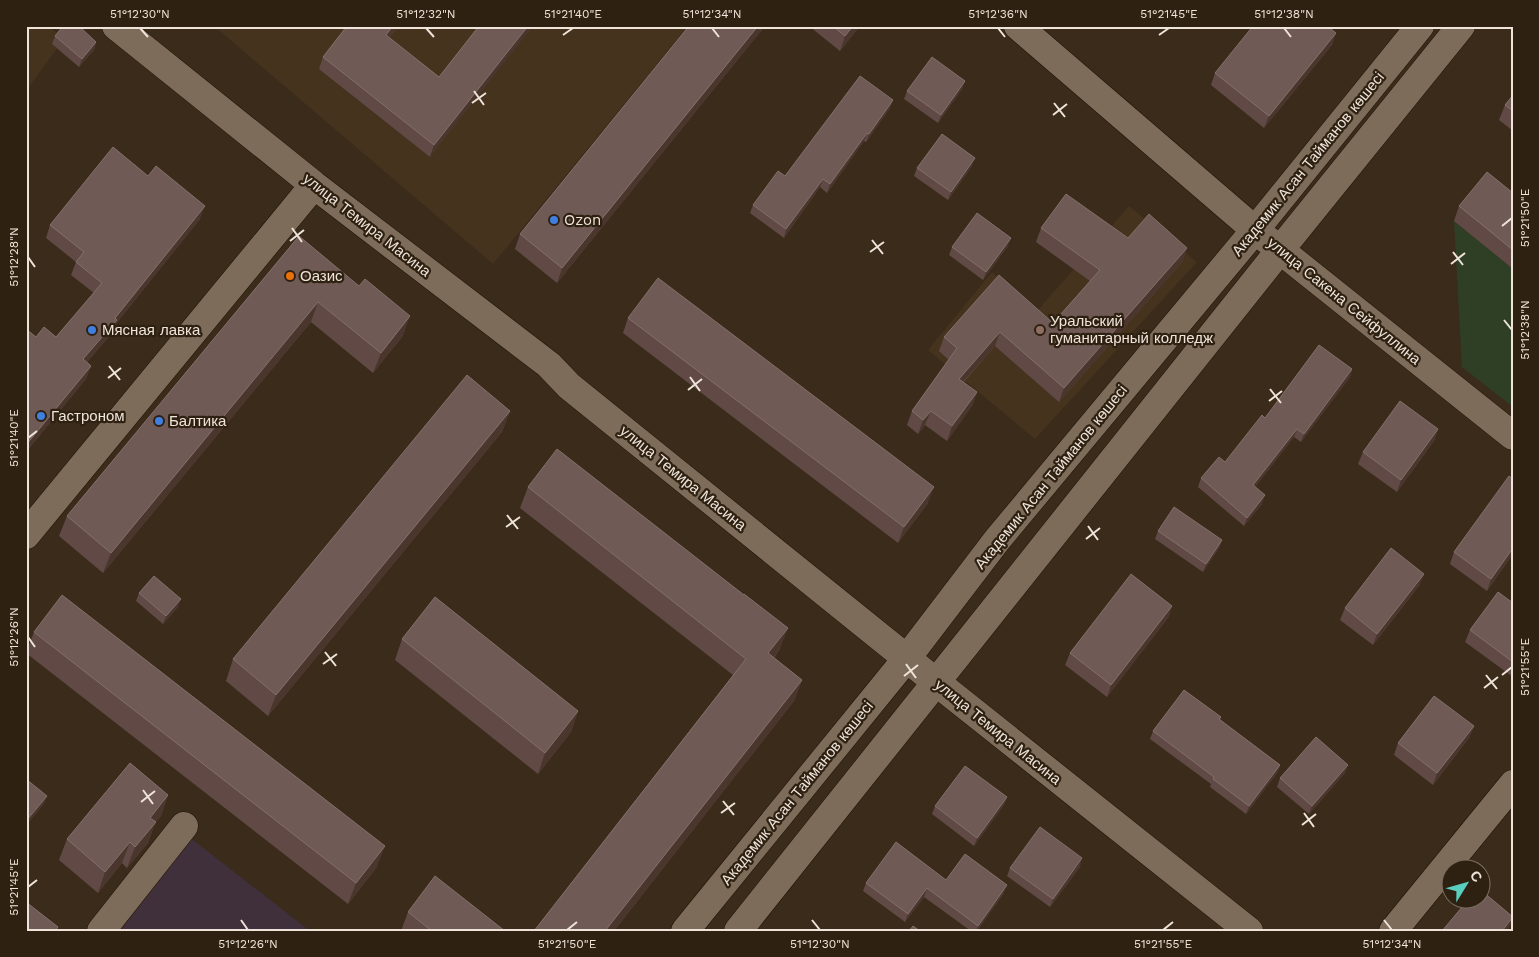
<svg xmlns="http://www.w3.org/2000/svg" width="1539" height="957" font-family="'Work Sans',sans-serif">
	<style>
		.commercial { fill: #40303b }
		.built { fill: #46331d }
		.green { fill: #2f3f26 }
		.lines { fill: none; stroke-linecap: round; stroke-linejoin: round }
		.minor-casing { stroke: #201304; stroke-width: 29 }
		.minor { stroke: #7d6c5a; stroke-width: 28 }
		.wall { fill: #614a46 }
		.shaded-wall { fill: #4b362e }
		.building { fill: #705a56; stroke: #84706b }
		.ticks { fill: none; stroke: #eee4da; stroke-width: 2 }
		.shop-dot { fill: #3f7fe0; stroke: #2f2111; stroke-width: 2 }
		.food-dot { fill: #e8710a; stroke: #2f2111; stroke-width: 2 }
		.education-dot { fill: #8d6e63; stroke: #2f2111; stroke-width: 2 }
		.labels { text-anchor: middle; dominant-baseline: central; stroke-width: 4.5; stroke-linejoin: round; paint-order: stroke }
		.street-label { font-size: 15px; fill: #eee4da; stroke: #2f2111 }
		.poi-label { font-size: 15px; fill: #eee4da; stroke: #2f2111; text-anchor: start }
		.neatline { fill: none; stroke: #eee4da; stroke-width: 2 }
		.ticks-label { font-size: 12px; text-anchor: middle; fill: #eee4da }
	</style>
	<rect width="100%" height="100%" fill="#3a2b1b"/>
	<path class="commercial" d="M192 839 310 931H120Z"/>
	<path class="built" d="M26 26H48L64 39 26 91Z
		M214 26H688L493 264Z
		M1129 206 1197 262 1035 439 928 350 992 272 1038 310Z"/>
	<path class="green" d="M1454 221 1513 269V407L1462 367Z"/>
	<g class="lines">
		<defs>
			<path id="minor" d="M116 26 314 185 549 365 569 386 936 682 1249 931
				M1018 26 1255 230 1513 436
				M26 535 314 185
				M101 931 184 826
				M685 931 907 658 997 540 1255 230 1420 26
				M738 931 1280 250 1461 26
				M1393 931 1513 784"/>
		</defs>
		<use href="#minor" class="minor-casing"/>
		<use href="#minor" class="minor"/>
	</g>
	<path class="wall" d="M347 26H398L389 38 439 77 479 26 430 157 319 69 323 57Z
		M689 26H765L557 283 515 249 520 234Z
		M809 26H860L840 51Z
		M1336 33 1332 45 1264 128 1211 85 1215 73Z
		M55 36 96 42 94 50 79 67 52 44Z
		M965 81 962 89 938 123 904 99 907 91Z
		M1513 95V131L1499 120 1505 105Z
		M893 100 890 108 866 142 864 141 827 193 820 187 784 238 750 213 753 205 785 176Z
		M972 166 948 200 914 176 917 168Z
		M1513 193V269L1454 221 1459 206Z
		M200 219 115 325 112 333 87 362 91 366 86 379 26 452V329L36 337H56L94 293 71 275 76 262 46 238 50 225Z
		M1041 228 1128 238 1187 248 1182 262 1059 402 995 346 963 383 977 392 972 406 947 441 925 425 918 434 907 425 912 411 949 360 939 351 944 337 1053 323 1090 281 1036 242Z
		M299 236 403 336 373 373 311 322 103 573 59 536 67 516Z
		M1008 246 983 280 949 255 952 247Z
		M628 318 928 503 898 543 623 333Z
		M1352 369 1350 377 1301 442 1294 437 1255 487 1262 504 1244 526 1198 487 1201 478 1225 462 1265 418Z
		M510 411 502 432 268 716 226 681 233 659Z
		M1438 429 1434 441 1397 492 1358 464 1363 452Z
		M1513 479V554L1487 591 1450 564 1454 552Z
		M528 487 780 649 774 658 802 680 794 701 614 931H534L733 675 520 508Z
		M1158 531 1222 540 1219 548 1203 572 1155 539Z
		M1424 574 1419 586 1373 645 1340 620 1345 608Z
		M139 593 178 607 163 624 136 601Z
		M1513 603V677L1465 642 1470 630Z
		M1172 606 1168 618 1107 697 1065 665 1070 653Z
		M34 632 377 867 348 904 26 653Z
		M402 639 578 711 571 732 538 774 395 660Z
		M1221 717 1220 720 1280 765 1277 773 1246 814 1210 787 1211 784 1150 739 1153 731Z
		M1474 726 1469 738 1433 785 1394 755 1398 743Z
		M1345 773 1309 814 1277 787 1280 778Z
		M168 795 161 816 155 823 148 843 127 868 122 863 98 893 59 860 67 839Z
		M1007 797 1004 805 974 846 932 814 935 806Z
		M1080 867 1050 907 1007 876 1010 868Z
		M946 880 1004 893 977 931H971L924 897 905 922 863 891 866 883Z
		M408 912 505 931H401Z"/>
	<path class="shaded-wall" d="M393 26H398L382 47 386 35Z
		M528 26H533L430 157 434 145Z
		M758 26H765L557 283 562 268Z
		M853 26H860L840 51 845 36Z
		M1336 33 1332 45 1264 128 1269 116Z
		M96 42 94 50 79 67 82 59Z
		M965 81 962 89 938 123 941 115Z
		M893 100 890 108 866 142 869 134Z
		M867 133 864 141 827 193 830 184Z
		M975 158 972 166 948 200 951 192Z
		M823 179 820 187 784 238 786 229Z
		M205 206 200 219 115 325 112 333 78 372 83 359Z
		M1011 238 1008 246 983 280 986 272Z
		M1187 248 1182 262 1059 402 1064 388Z
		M318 302 311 322 103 573 111 553Z
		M410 316 403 336 373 373 381 353Z
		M1000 332 995 346 953 393 959 379Z
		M91 366 86 379 26 452V445Z
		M1352 369 1350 377 1301 442 1304 434Z
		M977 392 972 406 947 441 952 426Z
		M510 411 502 432 268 716 276 695Z
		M931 411 925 425 918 434 923 420Z
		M1297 429 1294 437 1250 493 1253 485Z
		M1438 429 1434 441 1397 492 1401 480Z
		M934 487 928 503 898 543 904 527Z
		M1265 495 1262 504 1244 526 1247 518Z
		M1222 540 1219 548 1203 572 1206 564Z
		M1513 548V554L1487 591 1491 579Z
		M1424 574 1419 586 1373 645 1377 634Z
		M181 599 178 607 163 624 166 616Z
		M1172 606 1168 618 1107 697 1111 685Z
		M788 628 780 649 761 674 768 653Z
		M802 680 794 701 614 931H605Z
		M578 711 571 732 538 774 545 753Z
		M1474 726 1469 738 1433 785 1437 773Z
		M1280 765 1277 773 1246 814 1249 806Z
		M1348 765 1345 773 1309 814 1312 806Z
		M168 795 161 816 155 823 148 843 127 868 135 847 150 818Z
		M47 796 44 804 26 826V821Z
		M1007 797 1004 805 974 846 977 838Z
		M130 842 122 863 98 893 105 872Z
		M385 846 377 867 348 904 356 883Z
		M1082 858 1080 867 1050 907 1053 899Z
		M1007 885 1004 893 977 931H976L978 926Z
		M927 888 924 897 905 922 908 914Z
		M1513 917 1508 931H1502Z"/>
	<path class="building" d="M63 26H79L96 42 82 59 55 36Z
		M347 26H393L386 35 439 77 479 26H528L434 145 323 57Z
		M689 26H758L562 268 520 234Z
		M833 26H853L845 36Z
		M1253 26H1327L1336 33 1269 116 1215 73Z
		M932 57 965 81 941 115 907 91Z
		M860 76 893 100 869 134 867 133 830 184 823 179 786 229 753 205 778 171 785 176Z
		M1513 95V111L1505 105Z
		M942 134 975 158 951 192 917 168Z
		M113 147 148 176 156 166 205 206 115 318 117 320 83 359 91 366 26 445V329L36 337 44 327 56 337 102 283 76 262 84 252 50 225Z
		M1487 172 1513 193V250L1459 206Z
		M1066 194 1128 238 1149 214 1187 248 1064 388 1000 332 959 379 977 392 952 426 931 411 923 420 912 411 957 348 944 337 999 275 1053 323 1100 270 1041 228Z
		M977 213 1011 238 986 272 952 247Z
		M299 236 359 286 365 279 410 316 381 353 318 302 111 553 67 516Z
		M658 278 934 487 904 527 628 318Z
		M1319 345 1352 369 1304 434 1297 429 1253 485 1265 495 1247 518 1201 478 1219 457 1225 462 1262 415 1265 418Z
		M467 375 510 411 276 695 233 659Z
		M1400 401 1438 429 1401 480 1363 452Z
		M557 449 744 595V594L788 628 768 653 802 680 605 931H534L746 659 528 487Z
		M1509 476 1513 479V548L1491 579 1454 552Z
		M1174 507 1222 540 1206 564 1158 531Z
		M1391 548 1424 574 1377 634 1345 608Z
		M1131 574 1172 606 1111 685 1070 653Z
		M154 576 181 599 166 616 139 593Z
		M1498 592 1513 603V662L1470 630Z
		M62 595 385 846 356 883 34 632Z
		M435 597 578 711 545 753 402 639Z
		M1184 690 1221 717 1219 719 1280 765 1249 806 1213 779 1214 777 1153 731Z
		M1434 696 1474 726 1437 773 1398 743Z
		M1316 737 1348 765 1312 806 1280 778Z
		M130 763 168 795 150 818 156 822 135 847 130 842 105 872 67 839Z
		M965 766 1007 797 977 838 935 806Z
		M26 779 47 796 26 821Z
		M1040 827 1082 858 1053 899 1010 868Z
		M896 842 946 880 965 854 1007 885 978 926 927 888 908 914 866 883Z
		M435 876 505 931H432L408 912Z
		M1482 891 1513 917 1502 931H1442L1468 900H1482Z
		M26 902 58 927 55 931H26Z
		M913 926 920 931H909Z"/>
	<path class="ticks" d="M140 28 148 37M426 28 434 37M712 28 719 37M998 28 1005 37M1284 28 1291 37M563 35 573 28M1159 35 1169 28M474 91 484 105M472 103 486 93M1054 103 1065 117M1053 115 1067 104M1502 226 1512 218M292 228 302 242M872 240 883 254M290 241 304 230M870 252 884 242M1453 252 1463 265M28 257 35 267M1451 264 1465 253M1504 320 1512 330M109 366 120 380M690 377 700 391M108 378 121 368M1270 389 1281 403M688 390 702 379M1269 401 1282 391M28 438 37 431M507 515 518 529M1088 526 1098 540M506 527 520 517M1086 539 1100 528M28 637 35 647M325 652 336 666M323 664 337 654M906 664 916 678M1486 675 1497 689M1502 675 1512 667M904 676 918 665M1484 688 1498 677M143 790 153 804M723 801 734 815M141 802 155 791M721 813 735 803M1304 813 1314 827M1302 825 1316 814M28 887 37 880M241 920 248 930M812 920 820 930M1384 920 1392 930M567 930 577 922M1163 930 1173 922"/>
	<g class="shop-dot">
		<circle cx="554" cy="220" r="5"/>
		<circle cx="92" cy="330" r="5"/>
		<circle cx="41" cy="416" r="5"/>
		<circle cx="159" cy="421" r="5"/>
	</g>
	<circle class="food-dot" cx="290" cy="276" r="5"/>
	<circle class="education-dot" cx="1040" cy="330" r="5"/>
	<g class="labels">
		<g class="street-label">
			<text transform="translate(1308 164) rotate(-51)">Академик Асан Тайманов көшесі</text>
			<text transform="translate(367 225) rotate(38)">улица Темира Масина</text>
			<text transform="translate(1344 301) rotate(39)">улица Сакена Сейфуллина</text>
			<text transform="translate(1051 477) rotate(-51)">Академик Асан Тайманов көшесі</text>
			<text transform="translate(683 478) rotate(39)">улица Темира Масина</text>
			<text transform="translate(998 732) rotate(39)">улица Темира Масина</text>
			<text transform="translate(797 793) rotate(-51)">Академик Асан Тайманов көшесі</text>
		</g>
		<g class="poi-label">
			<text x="564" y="220">Ozon</text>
			<text x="300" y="276">Оазис</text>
			<text x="1050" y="321">Уральский<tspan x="1050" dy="17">гуманитарный колледж</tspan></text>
			<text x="102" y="330">Мясная лавка</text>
			<text x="51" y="416">Гастроном</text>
			<text x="169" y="421">Балтика</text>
		</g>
	</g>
	<rect width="1539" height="957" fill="none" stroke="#2f2111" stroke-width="55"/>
	<g transform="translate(1466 884) rotate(53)"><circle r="24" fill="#2f2111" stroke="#7b6f61"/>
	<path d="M0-4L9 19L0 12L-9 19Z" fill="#59cebe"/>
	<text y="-8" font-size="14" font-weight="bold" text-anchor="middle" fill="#eee4da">С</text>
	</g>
	<rect x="28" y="28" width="1484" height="902" class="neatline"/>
	<g class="ticks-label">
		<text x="140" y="18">51°12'30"N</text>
		<text x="426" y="18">51°12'32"N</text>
		<text x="573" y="18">51°21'40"E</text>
		<text x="712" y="18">51°12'34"N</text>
		<text x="998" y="18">51°12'36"N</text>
		<text x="1169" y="18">51°21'45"E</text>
		<text x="1284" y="18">51°12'38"N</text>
		<text transform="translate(1525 218) rotate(-90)" y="4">51°21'50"E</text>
		<text transform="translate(14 257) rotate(-90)" y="4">51°12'28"N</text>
		<text transform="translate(1525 330) rotate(-90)" y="4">51°12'38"N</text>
		<text transform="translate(14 438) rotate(-90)" y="4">51°21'40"E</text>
		<text transform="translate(14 637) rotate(-90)" y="4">51°12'26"N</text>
		<text transform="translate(1525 667) rotate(-90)" y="4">51°21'55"E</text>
		<text transform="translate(14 887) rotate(-90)" y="4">51°21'45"E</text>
		<text x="248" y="948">51°12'26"N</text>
		<text x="567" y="948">51°21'50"E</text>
		<text x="820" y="948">51°12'30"N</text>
		<text x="1163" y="948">51°21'55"E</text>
		<text x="1392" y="948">51°12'34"N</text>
	</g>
</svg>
